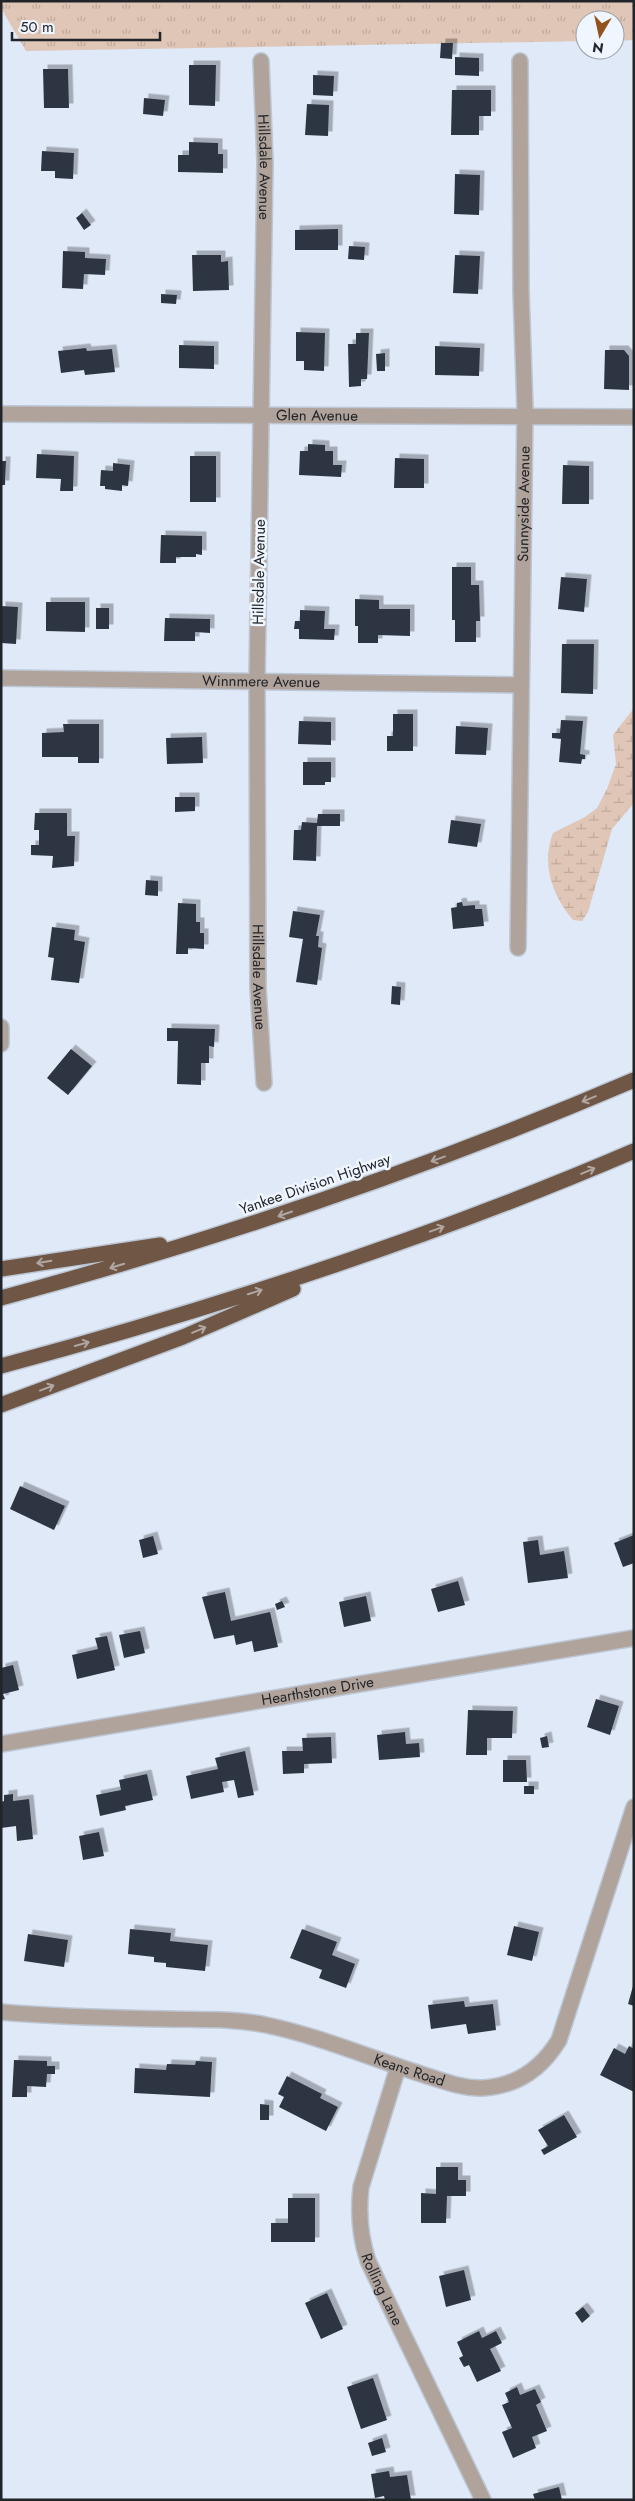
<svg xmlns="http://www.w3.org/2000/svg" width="635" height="2501" font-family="Jost,sans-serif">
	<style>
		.wetland { fill: url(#wetland-marsh) }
		.park { fill: url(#park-tufts) }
		.building { fill: #2f3642; filter: url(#shadow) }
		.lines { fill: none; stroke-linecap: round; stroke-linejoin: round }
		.street-casing { stroke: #bdc6d3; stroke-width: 18 }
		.highway-casing { stroke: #bdc6d3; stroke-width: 18 }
		.street { stroke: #b0a39b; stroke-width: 15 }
		.highway { stroke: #6f5645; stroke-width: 15 }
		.oneway { stroke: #b0a6a2 }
		.labels { text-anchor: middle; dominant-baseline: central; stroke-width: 5; stroke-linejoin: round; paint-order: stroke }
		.street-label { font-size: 15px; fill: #212429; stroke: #f0f6ff }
	</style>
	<defs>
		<pattern id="wetland-marsh" width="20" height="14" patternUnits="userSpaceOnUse" patternTransform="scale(1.25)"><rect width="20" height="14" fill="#dfc6b6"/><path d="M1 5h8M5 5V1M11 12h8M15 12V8" fill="none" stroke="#bfaa9c"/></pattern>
		<pattern id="park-tufts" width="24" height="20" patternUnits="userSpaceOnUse" patternTransform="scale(1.25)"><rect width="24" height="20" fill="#dfc6b6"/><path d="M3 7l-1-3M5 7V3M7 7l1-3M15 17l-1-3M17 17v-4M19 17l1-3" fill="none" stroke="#bfaa9c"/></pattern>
		<filter id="shadow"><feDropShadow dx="4.5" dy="-4.5" stdDeviation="0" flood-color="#0004"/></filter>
	</defs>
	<rect width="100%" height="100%" fill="#dfe9f8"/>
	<path class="wetland" d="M634 708V803L612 829 588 912 582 921 573 920C552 895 541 864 553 833L585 817 597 808 607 789 616 764 613 735Z"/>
	<path class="park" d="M1 1H634V40L615 41V20H585V41L26 51 1 8Z"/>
	<path class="building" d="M441 43H453L452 59 440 58Z
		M455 57 479 58V76L455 75Z
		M189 65H216L215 106 189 105Z
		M43 69H68L69 108H44Z
		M313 75 334 76 333 96 313 95Z
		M452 90H491V116H479V135H451Z
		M144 98 165 100 163 116 143 114Z
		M307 104 329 105 328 136 305 135Z
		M189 142 218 143V154H223V173L178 172V155H189Z
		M42 151 74 153 73 179 55 178V171H41Z
		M455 174 480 175 479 215 454 214Z
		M82 213 91 225 84 230 76 218Z
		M338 229V250H295V230Z
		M349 246 365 247 364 260 348 259Z
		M63 251 85 252V258L106 259 105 275 84 274 83 289 62 288Z
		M192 255H221V262L228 261 229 290 193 291Z
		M455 255 480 256 478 294 453 293Z
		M161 294 177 295 176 304 161 303Z
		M296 332 325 333 324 371 304 370V361H296Z
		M356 333H369L367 379H361V386L349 387 348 344H356Z
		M179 345 214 346V369L179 368Z
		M435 346 480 348 479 376 435 375Z
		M86 348 87 351 112 349 115 372 85 375 84 370 61 373 58 351Z
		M605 350H624L629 356V390L604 389Z
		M385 353V371H377L376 354Z
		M308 444 325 445V451H333V465H342L341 477 299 475 300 451H308Z
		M37 454 74 456 73 491H60L61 479 36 478Z
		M190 456H216V502H190Z
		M395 458 424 459V488H394Z
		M1 461H6L5 485H1Z
		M113 463 130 465 128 486 122 485V491L105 489V486H100L101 470 113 471Z
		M563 465 589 466V504H562Z
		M161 535 202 536V555L196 554V557H176V563H160Z
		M452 567H471V585H479L480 621H476V642H455V620H452Z
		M561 577 587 579 584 612 558 609Z
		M355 599 379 600V609H410V636L378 635V643H358V626H355Z
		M46 602H85V632L46 631Z
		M1 606 18 607 16 644 1 643Z
		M96 608H109V629H96Z
		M300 610 325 611 324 629H335L334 640 299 639V629H294L295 621H300Z
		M165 618 210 619V633L195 632V641H164Z
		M562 644H594L593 694 561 693Z
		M393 714H413V751H387V736H393Z
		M561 720 583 721 580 754 585 755V759H582L581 764 559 762 561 739 552 738V733H560Z
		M299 721 331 722V745L298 744Z
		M63 724H99V763H78V757H42V733L64 732Z
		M456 726 488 728 486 755 455 754Z
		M202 737 203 763 167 764 166 738Z
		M303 762H331V782H325V785H303Z
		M175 797H195V811L175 812Z
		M35 813H67V836H75L74 866 52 868 53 856 31 855V845H39V830H34Z
		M318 814H340V826H317L316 861 293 860 294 830H301L302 822 317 823Z
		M451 820 481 824 477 847 448 843Z
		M146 880 158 881V896L145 895Z
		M462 902 463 906 475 905V909H482L484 926 453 929 451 908 457 907V903Z
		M178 903 196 904V922H200V933H204V949L188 948V954H176Z
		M293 911 320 915 316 936H319L318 947 322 948 317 985 296 982 303 939 289 937Z
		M52 927 75 930 74 940 85 942 79 983 51 980 54 958 48 957Z
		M392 986 401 987 400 1005 391 1004Z
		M167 1028 215 1029 214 1047 209 1046V1063H201V1085L177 1084 178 1041H167Z
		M71 1049 92 1066 68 1095 47 1078Z
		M20 1486 65 1506 54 1530 10 1509Z
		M634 1535V1563L623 1567 614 1543Z
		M153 1536 158 1554 143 1558 139 1540Z
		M538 1540 540 1555 564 1551 568 1578 528 1583 523 1542Z
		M458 1581 465 1605 438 1612 431 1589Z
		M225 1592 231 1621 270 1612 278 1647 254 1652 252 1641 236 1645 234 1635 214 1639 202 1597Z
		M366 1596 371 1621 344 1627 339 1602Z
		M282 1601 285 1607 277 1610 275 1604Z
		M140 1631 145 1653 124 1658 119 1635Z
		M107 1636 115 1670 77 1679 72 1655 98 1649 95 1638Z
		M13 1665 19 1690 3 1694 5 1699 1 1700V1668Z
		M596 1699 619 1706 610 1735 587 1727Z
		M468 1710 513 1711 512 1738H487V1755H466Z
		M405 1732 406 1744 419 1743 420 1757 379 1760 377 1735Z
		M547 1736 549 1747 542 1748 540 1738Z
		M331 1737 332 1763 304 1764V1773L283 1774 282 1751H303L302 1738Z
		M245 1751 254 1795 238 1798 234 1780 222 1782 224 1792 191 1799 186 1776 218 1769 215 1758Z
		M503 1760H526L527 1782H503Z
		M147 1774 153 1800 125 1806 126 1810 100 1816 96 1795 121 1790 119 1780Z
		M524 1786H534V1794H524Z
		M13 1794V1801L29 1799 33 1839 17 1841 16 1826 1 1828V1802L4 1801V1795Z
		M99 1832 104 1856 83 1860 79 1836Z
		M514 1926 539 1932 532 1961 507 1955Z
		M130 1929 171 1933 170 1941 208 1945 205 1971 166 1967V1963L154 1962V1957L128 1954Z
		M302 1929 337 1942 332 1955 355 1964 346 1988 319 1978 322 1970 290 1958Z
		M28 1934 68 1940 64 1967 24 1961Z
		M633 1986H634V2006L628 2004Z
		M464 2001 465 2007 493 2004 496 2030 468 2034 466 2024 431 2029 428 2005Z
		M629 2046 634 2049V2092L600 2075 614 2048 625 2054Z
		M14 2060 47 2061V2066H55V2074H47L46 2087 27 2086V2097H12Z
		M196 2061 212 2062 210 2097 134 2093 135 2068 166 2070 167 2064 195 2065Z
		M287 2076 322 2094 320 2098 338 2107 326 2131 279 2107 284 2097 278 2094Z
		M260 2104 269 2105V2120H260Z
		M564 2115 577 2137 544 2155 541 2150 548 2146 538 2130Z
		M436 2167H458V2180H466V2196H447L446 2223H421V2193L436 2194Z
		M288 2198H315V2242H271V2223H288Z
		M464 2270 471 2300 446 2307 439 2276Z
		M327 2293 343 2329 321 2339 305 2303Z
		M583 2307 590 2316 582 2323 575 2313Z
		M479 2331 482 2338 496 2331 502 2343 490 2349 501 2371 477 2382 469 2365 464 2367 459 2358 463 2356 457 2342Z
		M373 2378 387 2420 361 2429 347 2387Z
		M517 2387 520 2395 535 2389 541 2402 536 2405 547 2431 532 2437 536 2448 513 2458 502 2432 512 2428 502 2405 509 2402 505 2393Z
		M382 2438 386 2452 372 2456 368 2443Z
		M389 2471 390 2477 407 2475 411 2500H385L384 2496 375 2498 371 2474Z
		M559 2487 562 2500H535L533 2494Z"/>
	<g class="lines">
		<defs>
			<g id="street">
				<path id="s1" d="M261 61 265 162 257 681 258 988 264 1083"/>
				<path id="s2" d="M1 414 634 417"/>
				<path id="s3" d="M1 678 520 685"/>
				<path id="s4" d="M518 948 525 409 521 291 520 61"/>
				<path d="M1 1027V1044"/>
				<path id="s5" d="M1 1744 634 1638"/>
				<path id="s6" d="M1 2012C56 2017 109 2018 164 2019 198 2020 232 2018 266 2025 319 2036 370 2058 421 2074 441 2080 462 2089 483 2088 517 2086 542 2068 559 2040L634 1807"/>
				<path id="s7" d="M398 2067 361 2187C358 2213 360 2237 368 2261L483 2500"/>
			</g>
			<path id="highway" d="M1 1269 160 1245
				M1 1298C217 1240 428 1168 634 1080
				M1 1366C216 1308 429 1239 634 1151
				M1 1405 183 1337 293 1289"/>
		</defs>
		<use href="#street" class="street-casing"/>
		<use href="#highway" class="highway-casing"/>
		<use href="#street" class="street"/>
		<use href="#highway" class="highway"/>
	</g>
	<defs><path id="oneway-shaft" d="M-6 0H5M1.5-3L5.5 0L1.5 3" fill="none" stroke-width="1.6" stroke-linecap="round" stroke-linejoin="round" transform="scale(1.25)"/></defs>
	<g class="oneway">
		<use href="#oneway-shaft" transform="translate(589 1099) rotate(158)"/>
		<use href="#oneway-shaft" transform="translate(438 1159) rotate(160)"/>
		<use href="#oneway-shaft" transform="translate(588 1171) rotate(-23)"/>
		<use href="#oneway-shaft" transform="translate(285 1214) rotate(161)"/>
		<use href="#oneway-shaft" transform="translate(437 1229) rotate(-20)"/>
		<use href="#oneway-shaft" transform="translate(44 1262) rotate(171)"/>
		<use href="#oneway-shaft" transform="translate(117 1266) rotate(163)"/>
		<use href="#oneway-shaft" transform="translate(255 1292) rotate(-17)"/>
		<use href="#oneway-shaft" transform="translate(199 1330) rotate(-23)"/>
		<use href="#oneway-shaft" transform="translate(82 1344) rotate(-15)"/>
		<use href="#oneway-shaft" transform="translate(47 1388) rotate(-21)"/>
	</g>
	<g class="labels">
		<g class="street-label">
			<text stroke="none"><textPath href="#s1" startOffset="106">Hillsdale Avenue</textPath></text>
			<text stroke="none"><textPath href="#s2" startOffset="316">Glen Avenue</textPath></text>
			<text stroke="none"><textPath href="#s4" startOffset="444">Sunnyside Avenue</textPath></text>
			<text transform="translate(259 572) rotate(-89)">Hillsdale Avenue</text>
			<text stroke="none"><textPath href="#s3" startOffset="260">Winnmere Avenue</textPath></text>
			<text stroke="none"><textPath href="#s1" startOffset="916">Hillsdale Avenue</textPath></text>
			<text transform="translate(315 1184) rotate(-19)">Yankee Division Highway</text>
			<text stroke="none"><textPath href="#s5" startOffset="321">Hearthstone Drive</textPath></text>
			<text stroke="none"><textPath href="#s6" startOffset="416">Keans Road</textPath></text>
			<text stroke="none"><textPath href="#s7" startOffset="232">Rolling Lane</textPath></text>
		</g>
	</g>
	<rect width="635" height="2501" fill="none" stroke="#212429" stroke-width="5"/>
	<g transform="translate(600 35) rotate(189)"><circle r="24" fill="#f0f6ff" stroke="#9da2a9"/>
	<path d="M0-4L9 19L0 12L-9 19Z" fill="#92511d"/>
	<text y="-8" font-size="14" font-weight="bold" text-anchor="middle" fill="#212429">N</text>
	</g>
	<path d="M12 32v8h148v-8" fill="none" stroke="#212429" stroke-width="2.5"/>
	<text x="20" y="32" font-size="15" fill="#212429" stroke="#f0f6ff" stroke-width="4" paint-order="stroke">50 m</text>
</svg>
